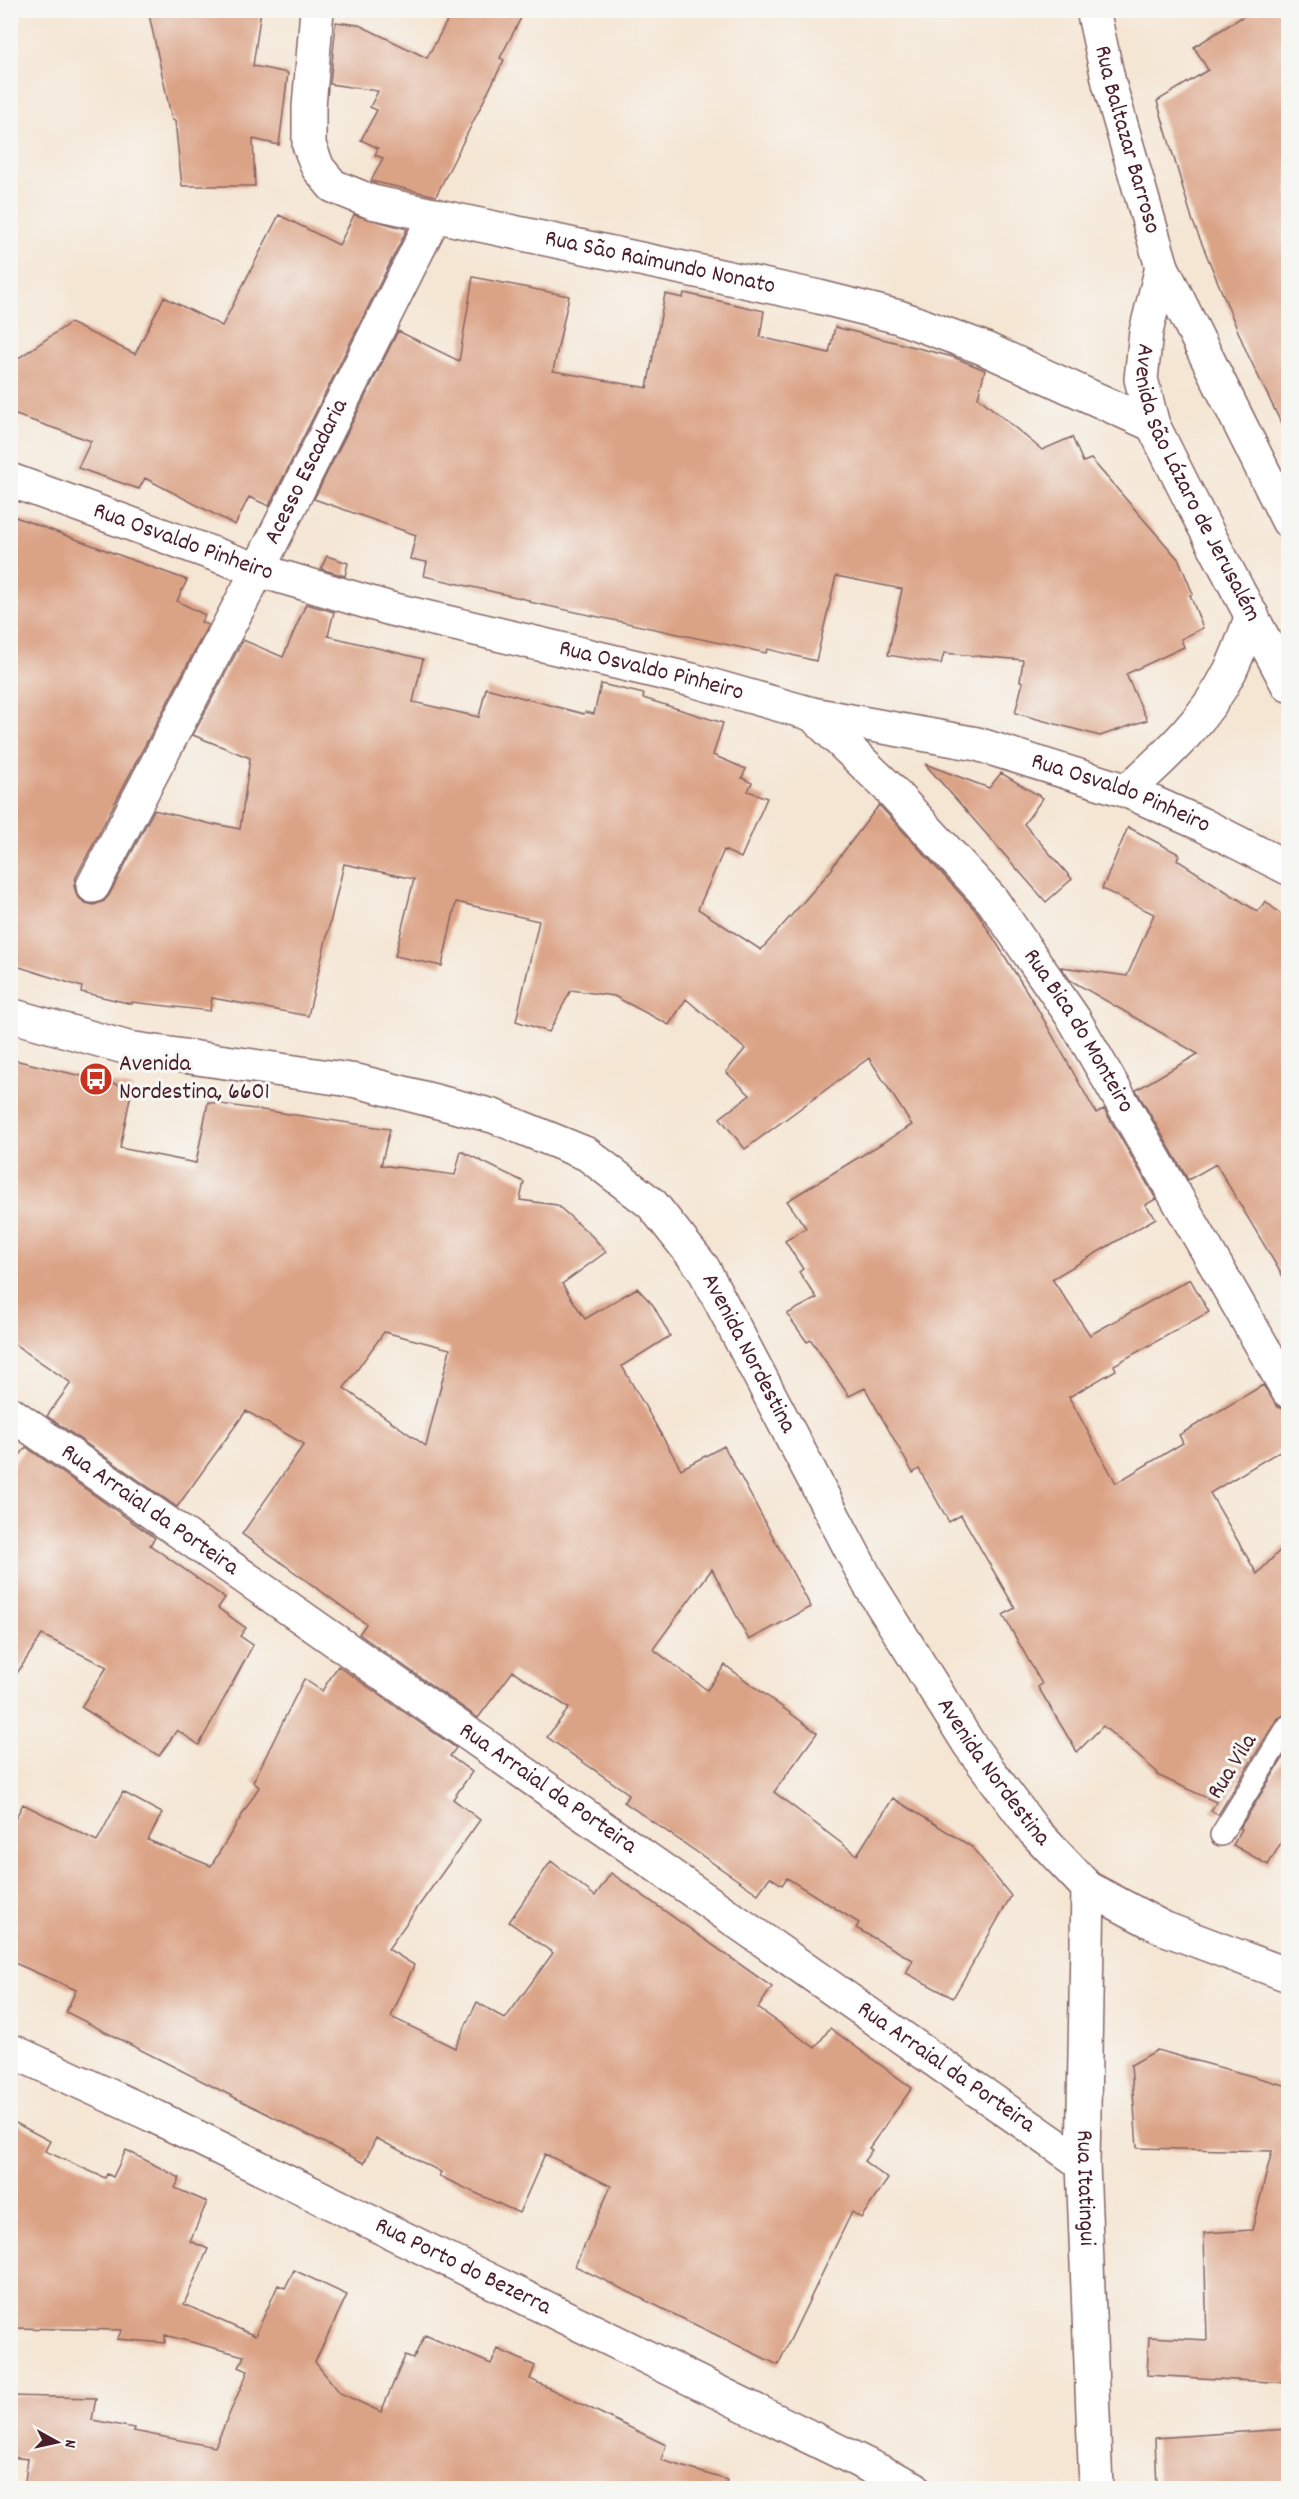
<svg xmlns="http://www.w3.org/2000/svg" width="1299" height="2499" font-family="Dekko,sans-serif">
	<style>
		.building { fill: #dba386; fill-rule: evenodd }
		.lines { fill: none; stroke-linecap: round; stroke-linejoin: round }
		.lane-casing { stroke: #866566; stroke-width: 24 }
		.street-casing { stroke: #866566; stroke-width: 36 }
		.secondary-casing { stroke: #866566; stroke-width: 36 }
		.lane { stroke: #fff; stroke-width: 21 }
		.street { stroke: #fff; stroke-width: 33 }
		.secondary { stroke: #fff; stroke-width: 33 }
		.labels { text-anchor: middle; dominant-baseline: central; stroke-width: 6; stroke-linejoin: round; paint-order: stroke }
		.street-label { font-size: 24px; fill: #4a1f2b; stroke: #f6f6f2 }
		.poi-label { font-size: 24px; fill: #4a1f2b; stroke: #f6f6f2; text-anchor: start }
	</style>
	<rect width="100%" height="100%" fill="#f6f6f2"/>
	<filter id="ink" filterUnits="userSpaceOnUse"><feTurbulence type="fractalNoise" baseFrequency=".0167" numOctaves="2"/><feDisplacementMap in="SourceGraphic" scale="12" xChannelSelector="R" yChannelSelector="G"/><feConvolveMatrix kernelMatrix="1 2 1 2 8 2 1 2 1" color-interpolation-filters="sRGB"/></filter>
	<filter id="wash" filterUnits="userSpaceOnUse"><feTurbulence type="fractalNoise" baseFrequency=".008" numOctaves="4" result="noise"/><feDisplacementMap in="SourceGraphic" scale="24" xChannelSelector="R" yChannelSelector="G"/><feGaussianBlur stdDeviation="1.35" result="paint"/><feColorMatrix in="noise" values="0 0 0 0 0 0 0 0 0 0 0 0 0 0 0 0 0 1.4 0 .05"/><feComposite in="paint" operator="in"/></filter>
	<g filter="url(#wash)">
		<rect width="100%" height="100%" fill="#f5e6d4"/>
		<g id="blocks">
			<path class="building" d="M148 10H261L253 66 288 73 279 145 253 139 255 186H182L175 121 172 120Z
				M453 10H525L500 58 504 60 436 196 371 181 383 158 375 155 378 148 361 140 377 110 370 107 378 91 330 84 336 22 359 25 427 58Z
				M1253 10H1288V437L1247 353 1193 222 1157 101 1208 70 1194 47Z
				M279 215 339 245 354 215 407 229 269 506 249 497 235 525 145 478 139 489 78 468 91 441 10 413V364L70 323 135 354 164 297 222 326Z
				M473 277 569 296 553 371 647 388 665 294 683 298 684 293 764 311 760 337 829 353 835 327 953 357 985 370 978 397 1042 450 1072 437 1083 462 1091 459 1179 560 1193 594 1190 595 1203 628 1181 639 1184 647 1126 674 1147 720 1100 736 1015 713 1023 682 1020 681 1023 660 944 653 941 664 888 655 902 589 836 576 816 661 768 649 766 653 529 602V600L424 576 427 562 410 559 416 535 314 499 398 331 459 361Z
				M10 515 187 580 177 601 205 615 201 622 208 625 76 877 74 886 77 896 85 903 94 905 104 901 109 895 154 810 215 825V824L240 829 250 758 193 735 243 640 283 657 306 604 334 612 328 636 423 659 413 702 479 717 486 688 584 714 585 712 594 714 601 684 644 694 643 698 723 723 713 755 746 769 742 778 752 783 748 791 767 798 741 858 724 850 698 909 761 950 833 868 832 867 879 805 977 912 1036 1006 1096 1113 1104 1109 1156 1199 1145 1205 1156 1218 1052 1279 1090 1335 1190 1279 1209 1312 1114 1365 1116 1370 1069 1397 1116 1483 1183 1443 1179 1435 1263 1385 1278 1407 1288 1410V1446L1210 1493 1257 1574 1288 1542V1713L1277 1719 1218 1815 1211 1811 1216 1802 1157 1775V1772L1103 1726 1077 1752 1038 1687 1042 1684 1003 1615 1015 1608 961 1515 949 1522 919 1469 913 1473 865 1388 849 1396 811 1340 807 1342 787 1314 817 1298 799 1272 803 1269 785 1241 806 1228 787 1201 912 1125 869 1058 745 1149 720 1118 750 1095 726 1072 745 1049 686 999 669 1025 614 996 571 990 549 1032 516 1021 539 921 456 902 442 966 395 956 414 879 344 864 308 1016 212 998 210 1011 132 1002V1004L81 992 82 987 10 964Z
				M327 556 348 563 345 576 321 569Z
				M925 764 989 788 1001 773 1043 798 1024 824 1072 879 1046 902Z
				M1128 827 1179 854 1177 860 1258 912 1265 901 1288 920V1285L1216 1164 1188 1180 1136 1090 1198 1054 1070 980 1061 967 1127 976 1154 914 1102 889Z
				M10 1059 132 1088 120 1148 196 1163 208 1102 390 1129 381 1165 455 1175 461 1151 524 1182 520 1200 557 1205 592 1236 606 1252 562 1284 585 1319 637 1288 653 1305 670 1336 622 1366 681 1469 724 1446 811 1607 749 1640 712 1569 653 1649 707 1690 725 1665 817 1733 774 1792 857 1855 893 1798 972 1847 1011 1896 953 1998 906 1973 913 1960 856 1928 859 1923 787 1878 782 1885 770 1877 758 1894 624 1802 629 1794 547 1737 569 1708 513 1671 478 1718 359 1634 366 1624 242 1534 304 1444 246 1411 177 1507 47 1416 71 1383 10 1341ZM384 1332 450 1349 426 1446 344 1388Z
				M26 1447 155 1538 150 1545 225 1598 218 1608 246 1628 240 1636 253 1645 199 1745 177 1730 159 1756 81 1707 107 1667 42 1635 10 1684V1469Z
				M338 1666 456 1748 450 1756 472 1772 453 1799 480 1820 388 1949 414 1965 391 2017 455 2048 477 2002 505 2019 553 1953 509 1922 551 1861 595 1896 611 1873 772 1987 758 2008 815 2048 830 2028 912 2088 869 2148 872 2150 864 2161 888 2179 861 2218 852 2212 778 2365 575 2266 611 2186 545 2154 519 2213 439 2176 441 2172 376 2138 364 2163 66 2012 76 1990 10 1961V1829L23 1804 97 1841 123 1792 162 1813 148 1840 211 1866 259 1787 253 1782 304 1679 322 1691Z
				M1288 1750V1831L1268 1865 1233 1845 1242 1829 1240 1828Z
				M1157 2050 1288 2086V2383L1147 2375 1149 2337 1207 2340 1204 2233 1252 2230 1272 2151 1137 2148 1131 2065Z
				M10 2120 50 2141 45 2151 105 2178 107 2174 113 2177 126 2150 180 2178 175 2188 207 2202 190 2241 208 2249 184 2304 255 2336 278 2285 285 2288 294 2270 347 2295 315 2362 340 2393 381 2412 405 2356 413 2359 425 2335 491 2364 498 2349 535 2366 530 2379 666 2445 661 2460 727 2480 725 2488H24L28 2459 10 2457V2396L96 2398 92 2420 134 2428 133 2431 215 2447 248 2371 239 2367 244 2356 165 2335V2343L117 2339 122 2330 10 2328Z
				M1288 2429V2488H1157L1155 2438Z"/>
		</g>
	</g>
	<g filter="url(#ink)">
		<use href="#blocks" fill-opacity="0" stroke="#866566" stroke-width="1.5"/>
		<g class="lines">
			<defs>
				<path id="lane" d="M1221 1835 1288 1726"/>
				<g id="street">
					<path id="s1" d="M317 10 309 107V145L318 168 333 186 372 202 819 297 899 317 981 347 1153 425"/>
					<path id="s2" d="M10 480 258 570 391 609 692 680 812 714 977 744 1127 791 1201 824 1288 868"/>
					<path id="s3" d="M812 714 889 788 992 900 1074 1019 1288 1391"/>
					<path d="M1127 791C1166 756 1206 719 1230 671 1239 653 1245 634 1252 615"/>
					<path id="s4" d="M93 886 258 570 435 215"/>
					<path id="s5" d="M10 1413 1083 2164"/>
					<path id="s6" d="M1088 1888 1083 2164 1096 2488"/>
					<path id="s7" d="M10 2050 156 2117 914 2488"/>
				</g>
				<g id="secondary">
					<path id="s8" d="M1093 10 1109 83 1162 267 1288 521"/>
					<path id="s9" d="M1162 267 1146 332 1141 379 1153 425 1194 507 1288 685"/>
					<path id="s10" d="M10 1015 128 1048 357 1081 493 1116 587 1154 652 1204 703 1268 869 1584 969 1744 1034 1831 1088 1888 1163 1928 1288 1975"/>
				</g>
			</defs>
			<use href="#lane" class="lane-casing"/>
			<use href="#street" class="street-casing"/>
			<use href="#secondary" class="secondary-casing"/>
			<use href="#lane" class="lane"/>
			<use href="#street" class="street"/>
			<use href="#secondary" class="secondary"/>
		</g>
	</g>
	<defs>
		<symbol id="bus-disc" viewBox="-11 -11 22 22"><circle r="9.5" fill="#c8321e" stroke="#f6f6f2"/><path d="M-5-6H5V4H4V6H2V4H-2V6H-4V4H-5ZM-3.5-4V0h7V-4ZM-3.5 1.2v1.5H-2V1.2ZM2 1.2v1.5H3.5V1.2Z" fill="#fff"/></symbol>
	</defs>
	<g fill-rule="evenodd">
		<use href="#bus-disc" x="77" y="1060" width="38" height="38"/>
	</g>
	<g class="labels">
		<g class="street-label">
			<text stroke="none"><textPath href="#s8" startOffset="134">Rua Baltazar Barroso</textPath></text>
			<text stroke="none"><textPath href="#s1" startOffset="520">Rua São Raimundo Nonato</textPath></text>
			<text stroke="none"><textPath href="#s4" startOffset="466">Acesso Escadaria</textPath></text>
			<text stroke="none"><textPath href="#s9" startOffset="230">Avenida São Lázaro de Jerusalém</textPath></text>
			<text stroke="none"><textPath href="#s2" startOffset="184">Rua Osvaldo Pinheiro</textPath></text>
			<text stroke="none"><textPath href="#s2" startOffset="670">Rua Osvaldo Pinheiro</textPath></text>
			<text stroke="none"><textPath href="#s2" startOffset="1156">Rua Osvaldo Pinheiro</textPath></text>
			<text stroke="none"><textPath href="#s3" startOffset="416">Rua Bica do Monteiro</textPath></text>
			<text stroke="none"><textPath href="#s10" startOffset="856">Avenida Nordestina</textPath></text>
			<text stroke="none"><textPath href="#s5" startOffset="170">Rua Arraial da Porteira</textPath></text>
			<text transform="translate(1233 1767) rotate(-58)">Rua Vila</text>
			<text stroke="none"><textPath href="#s10" startOffset="1342">Avenida Nordestina</textPath></text>
			<text stroke="none"><textPath href="#s5" startOffset="656">Rua Arraial da Porteira</textPath></text>
			<text stroke="none"><textPath href="#s5" startOffset="1142">Rua Arraial da Porteira</textPath></text>
			<text stroke="none"><textPath href="#s6" startOffset="300">Rua Itatingui</textPath></text>
			<text stroke="none"><textPath href="#s7" startOffset="502">Rua Porto do Bezerra</textPath></text>
		</g>
		<g class="poi-label">
			<text x="119" y="1065">Avenida<tspan x="119" dy="28">Nordestina, 6601</tspan></text>
		</g>
	</g>
	<rect width="1299" height="2499" fill="none" stroke="#f6f6f2" stroke-width="36"/>
	<g transform="translate(57 2442) rotate(98)" stroke="#f6f6f2" stroke-width="4.5" paint-order="stroke">
	<path d="M0-4.5L10 22L0 15L-10 22Z" fill="#4a1f2b"/>
	<text y="-9" font-size="16" font-weight="bold" text-anchor="middle" fill="#4a1f2b">N</text>
	</g>
</svg>
